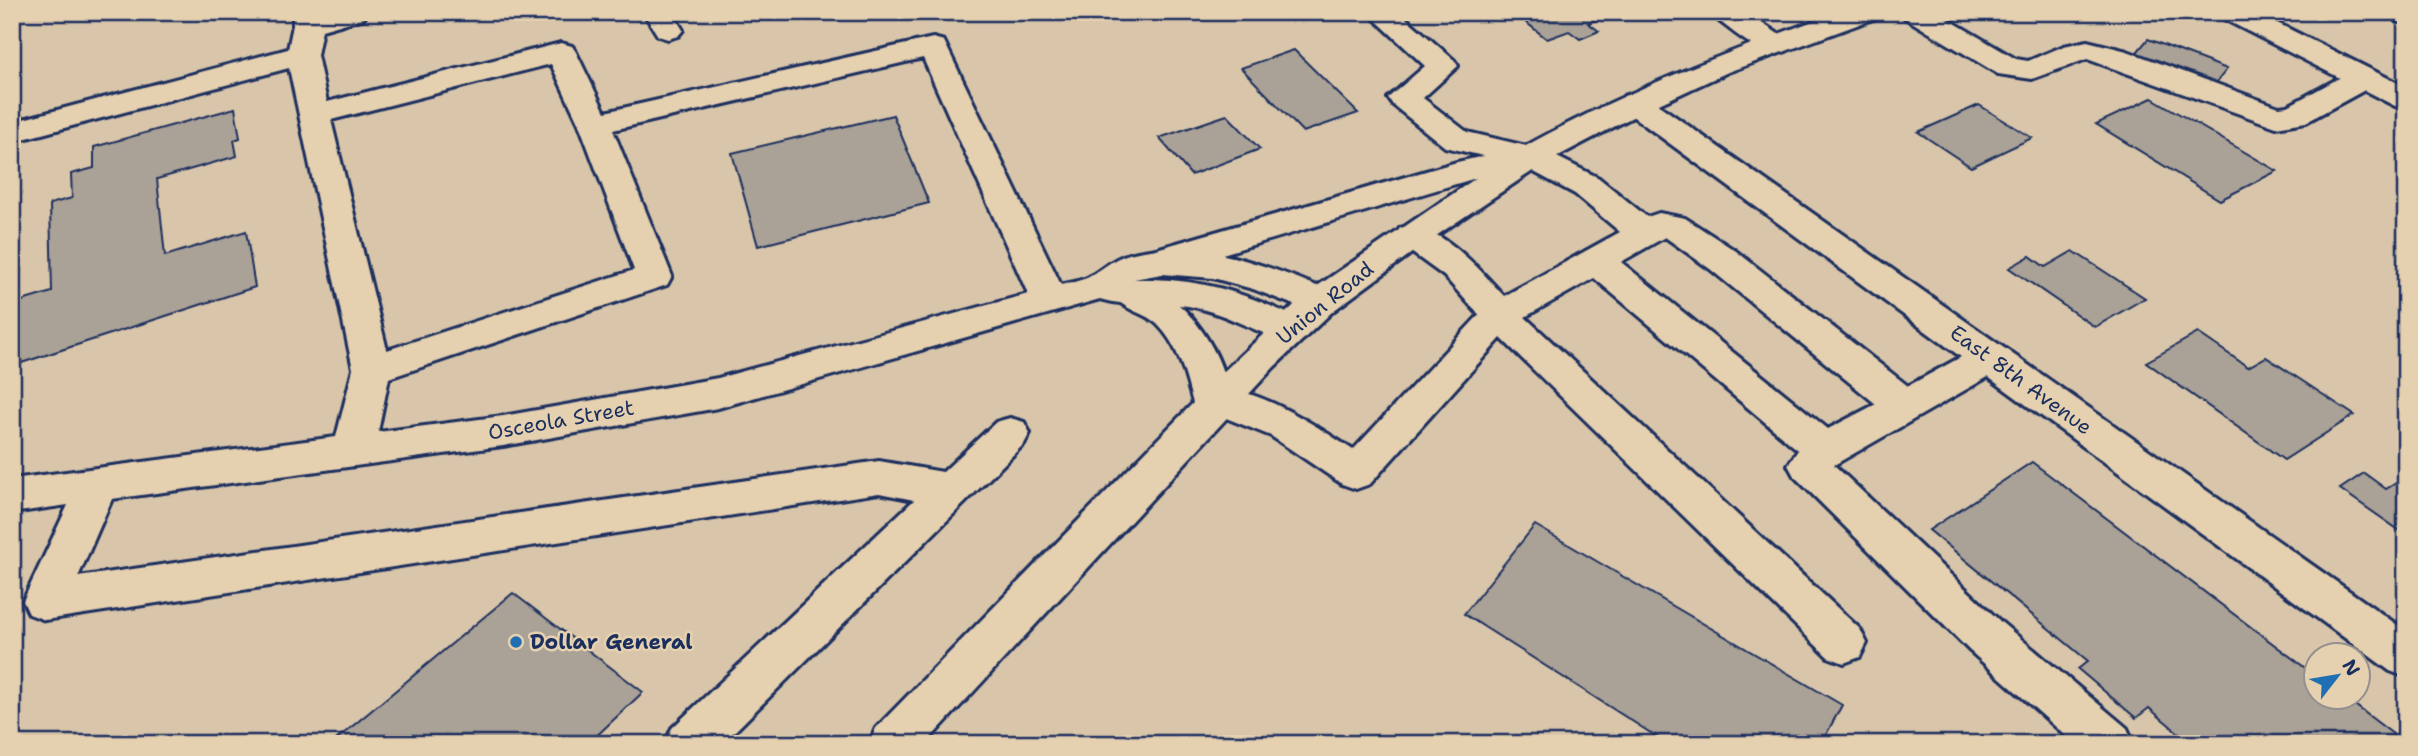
<svg xmlns="http://www.w3.org/2000/svg" width="2418" height="756" font-family="'Shantell Sans',sans-serif">
	<style>
		.building { fill: #aaa197; stroke: #1b2f5e; stroke-width: 2 }
		.lines { fill: none; stroke-linecap: round; stroke-linejoin: round }
		.minor-casing { stroke: #1b2f5e; stroke-width: 6 }
		.major-casing { stroke: #1b2f5e; stroke-width: 6 }
		.minor { fill: #e5d0af; fill-rule: evenodd }
		.major { fill: #e5d0af; fill-rule: evenodd }
		.poi-dot { fill: #1f6fb2; stroke: #e5d0af; stroke-width: 2.5 }
		.labels { text-anchor: middle; dominant-baseline: central; stroke-width: 5; stroke-linejoin: round; paint-order: stroke }
		.street-label { font-size: 21px; fill: #1b2f5e; stroke: #e5d0af }
		.poi-label { font-size: 21px; font-weight: bold; fill: #1b2f5e; stroke: #e5d0af; text-anchor: start }
	</style>
	<rect width="100%" height="100%" fill="#d9c6aa"/>
	<filter id="ink" filterUnits="userSpaceOnUse"><feTurbulence type="fractalNoise" baseFrequency=".0143" numOctaves="2"/><feDisplacementMap in="SourceGraphic" scale="14" xChannelSelector="R" yChannelSelector="G"/><feConvolveMatrix kernelMatrix="1 2 1 2 8 2 1 2 1" color-interpolation-filters="sRGB"/></filter>
	<g filter="url(#ink)">
		<path class="building" d="M1513 12H1605L1609 15 1588 23 1599 31 1580 39 1569 31 1547 39Z
			M2148 39 2227 69 2211 89 2132 58Z
			M1294 50 1358 113 1303 132 1241 68Z
			M2152 98 2277 171 2220 200 2096 124Z
			M1979 105 2032 138 1971 167 1918 132Z
			M235 108 240 138 234 140 237 156 157 179 165 256 246 231 255 287 12 366V304L52 292 50 204 72 198 71 174 94 168V147Z
			M893 115 929 203 758 246 732 153Z
			M1227 115 1260 149 1191 175 1159 138Z
			M2073 251 2145 298 2095 327 2009 268 2030 256 2045 267Z
			M2198 333 2248 367 2266 357 2354 415 2284 460 2146 362Z
			M2032 462 2316 676V696H2343L2406 744H2192L2149 708 2136 718 2078 669 2088 661 1929 530Z
			M2364 473 2386 489 2406 477V535L2340 489Z
			M1535 525 1842 705 1821 744H1668L1464 614Z
			M513 593 643 692 588 744H331Z"/>
		<g class="lines">
			<defs>
				<path id="minor" d="M293 12H368L364 18 322 30 317 55 327 102 561 43 572 46 576 52 605 112 933 38 944 41 1061 285C1069 283 1079 281 1087 278 1102 270 1111 259 1129 254 1196 236 1272 267 1333 293L1338 302 1333 311 1320 315 1253 289 1213 278 1162 274 1134 279C1203 278 1242 292 1304 321L1310 330 1304 339 1291 343C1256 333 1225 312 1188 306 1158 301 1129 308 1100 299L718 408 503 446 112 499 78 577 879 461 943 472 996 422 1010 418 1024 422 1030 433 1024 444 722 744H665L672 728 914 500 879 493 45 620 29 614 23 601 68 505 12 513V479L336 437 353 369 289 68 12 142V122L288 49 293 25ZM923 58 1028 294 718 378 503 416 378 432 389 378 667 285 672 276 613 130ZM551 64 579 124 634 270 387 350 331 120Z
					M643 12H672L683 30 678 36 668 39 658 36Z
					M1367 12H1399L1454 60 1458 66 1423 98 1467 132 1543 150 1599 178 1647 217 1659 213 1685 218 1736 251 1908 386 1961 357 1624 110 1619 103 1624 96 1635 93 1646 96 2406 631V677L2390 671 1988 377 1834 465 2002 623 2127 728 2134 744H2075L1970 651 1794 476 1788 465 1798 450 1594 278 1525 317 1860 629 1867 643 1860 657 1844 663 1828 657 1501 338 1370 484 1356 489 1342 484 1271 436 1206 410 1200 400 1206 390C1244 378 1320 428 1353 450L1479 315 1444 276 1400 244 1395 236 1400 228C1436 218 1481 271 1504 296L1620 232 1575 194 1521 165 1445 147 1393 105 1388 98 1425 66ZM1665 237 1710 269 1876 404 1828 429 1621 262Z
					M1711 12H1745L1786 39 1790 45 1786 51C1760 58 1735 32 1715 18Z
					M1901 12H1936L2016 59 2028 61 2064 46 2087 41 2127 51 2279 107 2288 106 2352 71 2363 69 2374 71 2378 78 2374 85 2306 122 2276 127 2087 59 2032 79 1998 74 1905 18Z
					M2387 12H2406V24L2396 21Z"/>
				<path id="major" d="M1838 12H1880L1876 18 1728 72 1646 110 1543 164 1424 244 1333 311 1274 367 925 744H869L876 728 1193 403C1185 374 1179 346 1157 324 1143 311 1123 311 1113 294L1118 285C1165 272 1211 333 1223 372L1307 293 1476 178 1159 273 1146 270 1141 261 1146 252 1457 162 1512 150 1517 151C1619 93 1728 52 1838 12Z
					M2218 12H2255L2406 87V108L2395 106 2222 18Z"/>
			</defs>
			<use href="#minor" class="minor-casing"/>
			<use href="#major" class="major-casing"/>
			<use href="#minor" class="minor"/>
			<use href="#major" class="major"/>
		</g>
	</g>
	<circle class="poi-dot" cx="516" cy="642" r="7"/>
	<g class="labels">
		<g class="street-label">
			<text transform="translate(1325 303) rotate(-39)">Union Road</text>
			<text transform="translate(2021 380) rotate(36)">East 8th Avenue</text>
			<text transform="translate(561 420) rotate(-10)">Osceola Street</text>
		</g>
		<g class="poi-label">
			<text x="530" y="642">Dollar General</text>
		</g>
	</g>
	<rect width="2418" height="756" fill="none" stroke="#e5d0af" stroke-width="42"/>
	<rect x="21" y="21" width="2376" height="714" fill="none" stroke="#1b2f5e" stroke-width="2.5" filter="url(#ink)"/>
	<g transform="translate(2337 676) rotate(59)"><circle r="33" fill="#e5d0af" stroke="#94908f" stroke-width="2"/>
	<path d="M0-5L12 26L0 18L-12 26Z" fill="#1f6fb2"/>
	<text y="-10" font-size="19" font-weight="bold" text-anchor="middle" fill="#1b2f5e">N</text>
	</g>
</svg>
